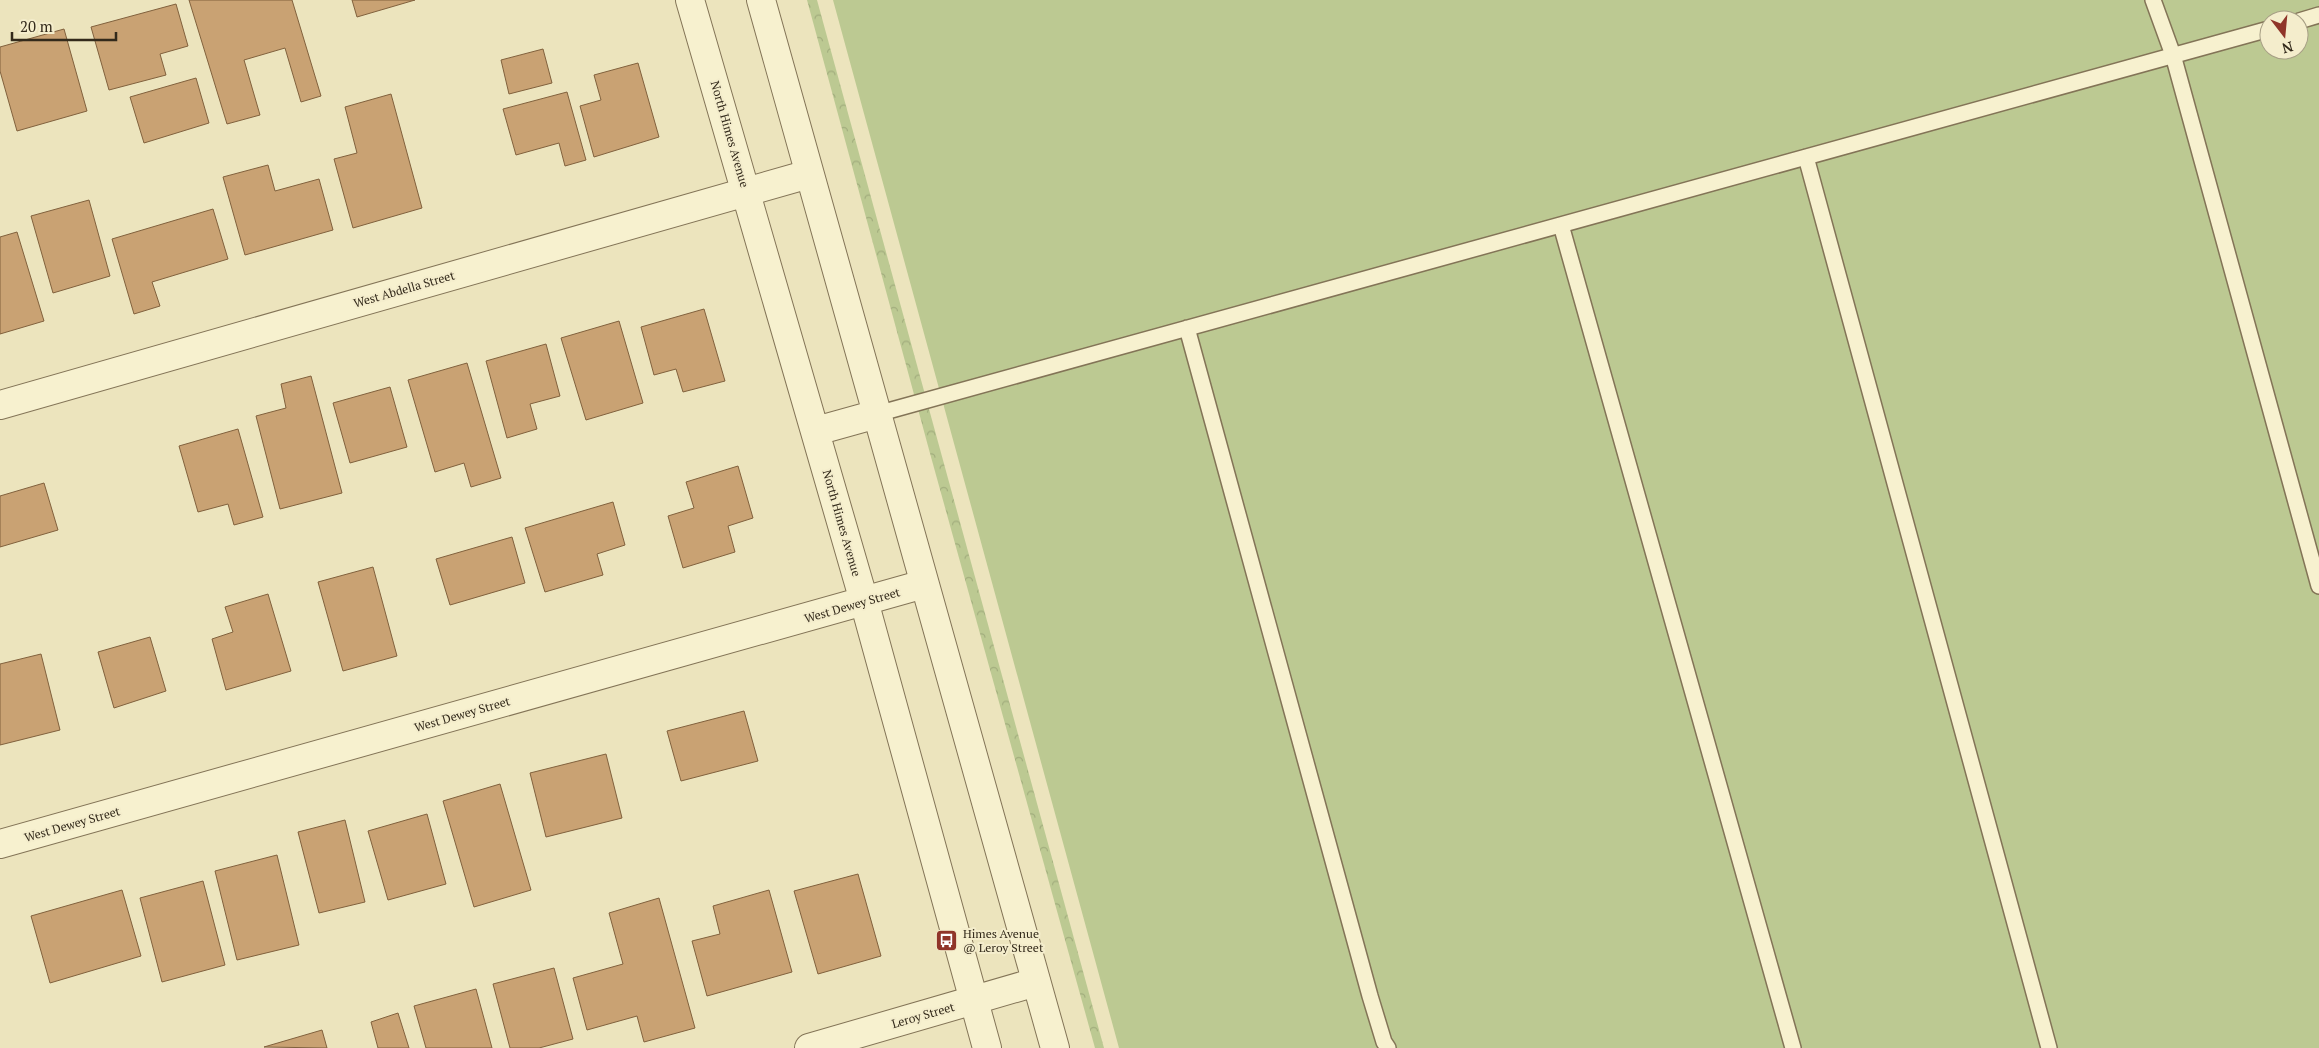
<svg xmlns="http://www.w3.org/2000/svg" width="2319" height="1048" font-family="'PT Serif',serif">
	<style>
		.forest { fill: url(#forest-crowns) }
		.garden { fill: #bcc992; fill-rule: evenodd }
		.building { fill: #c9a273; stroke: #81613d }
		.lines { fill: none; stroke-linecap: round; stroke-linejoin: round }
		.service-casing { stroke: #837457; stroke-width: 18 }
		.minor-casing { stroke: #837457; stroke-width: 30 }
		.tertiary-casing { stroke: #837457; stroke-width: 30 }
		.service { stroke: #f7f1cf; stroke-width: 15 }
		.minor { stroke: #f7f1cf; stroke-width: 28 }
		.tertiary { stroke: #f7f1cf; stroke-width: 28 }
		.labels { text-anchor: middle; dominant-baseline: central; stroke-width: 4; stroke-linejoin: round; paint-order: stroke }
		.street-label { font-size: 12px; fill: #332a1b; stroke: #f4edcc }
		.poi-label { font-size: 12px; fill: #332a1b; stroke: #f4edcc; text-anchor: start }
	</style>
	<defs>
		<pattern id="forest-crowns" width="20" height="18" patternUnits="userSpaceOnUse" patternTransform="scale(1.25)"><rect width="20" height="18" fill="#bcc992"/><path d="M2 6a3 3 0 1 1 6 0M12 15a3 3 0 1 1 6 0" fill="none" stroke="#a2ad7d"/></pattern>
	</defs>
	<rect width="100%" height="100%" fill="#ece4bd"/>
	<path class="forest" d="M807 0H817L1104 1048H1095L931 457Z"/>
	<path class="garden" d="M833 0H2319V1048H1119ZM2269 20H2299V50H2269Z"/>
	<path class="building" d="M189 0H292L321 96 301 102 285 48 244 60 260 115 227 124Z
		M352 0H415L357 17Z
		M176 4 188 46 160 54 166 75 109 90 91 27Z
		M64 29 87 111 17 131 0 71V47Z
		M543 49 552 83 509 94 501 60Z
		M638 63 659 137 594 157 580 106 601 100 594 75Z
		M196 78 209 123 144 143 130 97Z
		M567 92 586 160 565 166 559 143 516 155 503 109Z
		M391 94 422 208 353 228 334 159 357 153 345 107Z
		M268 165 275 191 319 179 333 230 245 255 223 177Z
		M89 200 110 276 53 293 31 216Z
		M213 209 228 259 152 282 160 306 134 314 112 239Z
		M17 232 44 321 0 334V237Z
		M704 309 725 381 683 392 676 369 654 375 641 327Z
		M619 321 643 403 586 420 561 338Z
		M546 344 560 396 530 404 537 429 507 438 486 361Z
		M467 363 501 478 471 487 464 463 435 472 408 380Z
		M311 376 342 493 280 509 256 416 286 408 281 384Z
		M390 387 407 447 350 463 333 403Z
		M238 429 263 517 234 525 228 504 198 512 179 446Z
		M738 466 753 518 728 526 735 552 683 568 668 516 694 508 686 482Z
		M44 483 58 530 0 547V496Z
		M613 502 625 545 597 554 603 575 545 592 525 528Z
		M512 537 525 583 450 605 436 559Z
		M373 567 397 656 343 671 318 582Z
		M268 594 291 671 226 690 212 639 233 632 225 607Z
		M150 637 166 691 114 708 98 652Z
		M41 654 60 730 0 745V664Z
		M744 711 758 761 681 781 667 731Z
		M606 754 622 818 546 837 530 773Z
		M500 784 531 890 474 907 443 801Z
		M427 814 446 884 388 900 368 831Z
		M345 820 365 902 319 913 298 832Z
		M277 855 299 945 237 960 215 871Z
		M858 874 881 956 818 974 794 891Z
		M203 881 225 965 162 982 140 898Z
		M122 890 141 956 50 983 31 916Z
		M769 890 792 972 707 996 692 941 720 934 713 906Z
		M659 898 695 1028 644 1042 637 1016 587 1030 573 978 623 964 609 913Z
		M554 968 573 1039 539 1048H510L493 984Z
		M476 989 492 1048H426L414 1006Z
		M398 1013 409 1048H378L371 1022Z
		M322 1030 327 1048 264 1047Z"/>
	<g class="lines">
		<defs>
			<path id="service" d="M2153 0 2173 55 2319 586
				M2299 21 2319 15
				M1806 157 2049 1048
				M1561 225 1793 1048
				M1187 328 1370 996 1384 1042 1388 1048
				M877 414 2269 29"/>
			<path id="minor" d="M0 405 809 174
				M0 844 924 584
				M809 1048 1036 982"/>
			<path id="tertiary" d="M690 0 864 601 987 1048
				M761 0 1055 1048
				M816 431 877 414"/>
		</defs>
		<use href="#service" class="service-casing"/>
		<use href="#minor" class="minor-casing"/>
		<use href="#tertiary" class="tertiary-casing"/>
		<use href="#service" class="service"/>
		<use href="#minor" class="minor"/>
		<use href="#tertiary" class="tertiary"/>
	</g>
	<defs>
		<symbol id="bus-square" viewBox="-11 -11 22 22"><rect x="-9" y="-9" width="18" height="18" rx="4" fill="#903529" stroke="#f4edcc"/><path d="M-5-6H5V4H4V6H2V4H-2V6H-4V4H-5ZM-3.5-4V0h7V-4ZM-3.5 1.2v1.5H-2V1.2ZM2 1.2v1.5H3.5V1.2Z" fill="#fff"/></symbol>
	</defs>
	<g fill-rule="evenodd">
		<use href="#bus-square" x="934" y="928" width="25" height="25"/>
	</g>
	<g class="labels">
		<g class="street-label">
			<text transform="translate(730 134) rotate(74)">North Himes Avenue</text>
			<text transform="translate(404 289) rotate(-16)">West Abdella Street</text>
			<text transform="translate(842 523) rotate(74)">North Himes Avenue</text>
			<text transform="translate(852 605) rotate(-16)">West Dewey Street</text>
			<text transform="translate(462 714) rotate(-16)">West Dewey Street</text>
			<text transform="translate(72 824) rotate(-16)">West Dewey Street</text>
			<text transform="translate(923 1015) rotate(-16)">Leroy Street</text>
		</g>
		<g class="poi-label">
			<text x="963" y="933">Himes Avenue<tspan x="963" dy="14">@ Leroy Street</tspan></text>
		</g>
	</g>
	<g transform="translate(2284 35) rotate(164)"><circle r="24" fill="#f4edcc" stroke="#a79f85"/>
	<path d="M0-4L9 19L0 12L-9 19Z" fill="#903529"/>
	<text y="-8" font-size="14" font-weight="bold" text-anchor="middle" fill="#332a1b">N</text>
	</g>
	<path d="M12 32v8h104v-8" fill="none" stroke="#332a1b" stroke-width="2.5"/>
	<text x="20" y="32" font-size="15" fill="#332a1b" stroke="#f4edcc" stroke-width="4" paint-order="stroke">20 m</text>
</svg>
